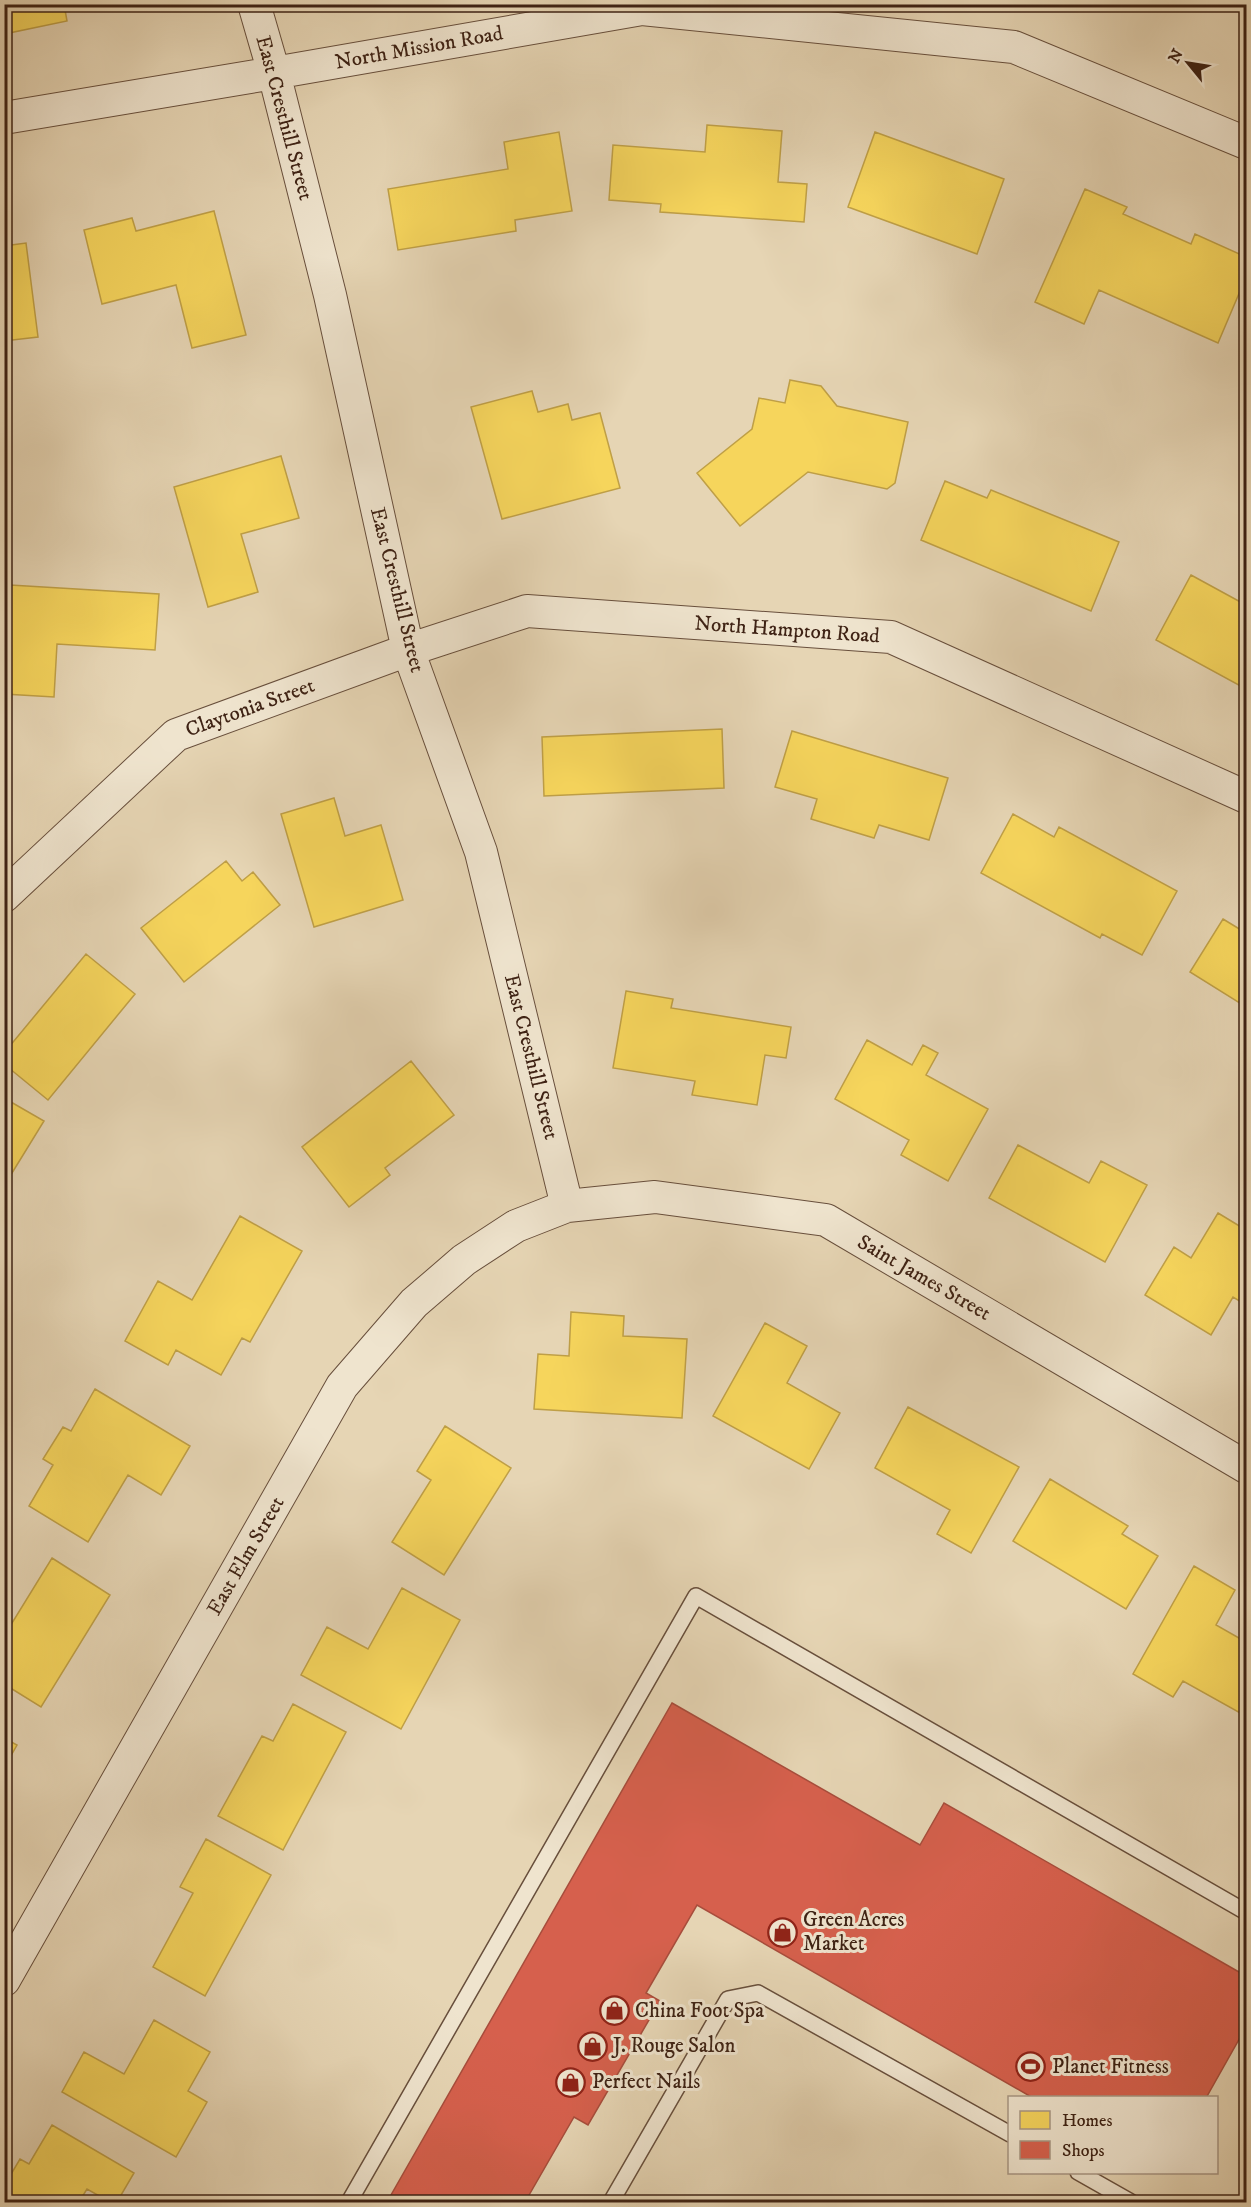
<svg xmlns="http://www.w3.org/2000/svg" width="1251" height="2207" font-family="'IM FELL DW Pica',serif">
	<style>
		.homes { fill: #f6d55c; stroke: #bf9f46; stroke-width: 1.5 }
		.shops { fill: #d6604d; stroke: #a84d3c; stroke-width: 1.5 }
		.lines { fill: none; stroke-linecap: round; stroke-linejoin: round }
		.service-casing { stroke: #684f3c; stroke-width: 18 }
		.minor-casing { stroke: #684f3c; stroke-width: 34 }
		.service { stroke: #efe4ce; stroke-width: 15 }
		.minor { stroke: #efe4ce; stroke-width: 32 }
		.labels { text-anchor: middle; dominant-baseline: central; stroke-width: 6; stroke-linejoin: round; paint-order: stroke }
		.street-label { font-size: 21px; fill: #3e2214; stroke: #efe4ce }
		.poi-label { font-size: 21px; fill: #3e2214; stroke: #efe4ce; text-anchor: start }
	</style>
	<rect width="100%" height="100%" fill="#e6d5b4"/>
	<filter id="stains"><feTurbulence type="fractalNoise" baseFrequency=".00333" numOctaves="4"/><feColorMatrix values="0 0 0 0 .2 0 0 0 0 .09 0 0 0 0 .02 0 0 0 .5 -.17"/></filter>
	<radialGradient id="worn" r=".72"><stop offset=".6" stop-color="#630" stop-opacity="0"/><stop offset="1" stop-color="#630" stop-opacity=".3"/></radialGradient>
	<path class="homes" d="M4 4H64L67 21 9 33Z
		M707 125 782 131 778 182 807 184 804 222 660 212 661 204 609 200 613 145 705 152Z
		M559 132 572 211 515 220 516 231 398 250 388 189 508 169 504 142Z
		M875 132 1004 179 977 254 848 207Z
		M1085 189 1127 207 1123 214 1191 244 1195 234 1246 257V277L1218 343 1099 290 1084 324 1035 302Z
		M214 211 246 335 192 348 176 285 102 304 84 230 132 218 136 231Z
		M26 243 38 337 4 341V246Z
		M790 380 821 386 837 406 908 422 895 483 887 489 808 472 740 526 697 473 752 429 759 398 785 403Z
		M532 391 538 412 568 404 572 420 600 413 620 488 502 519 471 407Z
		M281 456 299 518 241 534 258 592 208 607 174 487Z
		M945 481 987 498 991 490 1119 542 1091 611 921 540Z
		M1191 575 1246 605V689L1156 640Z
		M10 585 159 594 155 650 57 644 54 697 4 694Z
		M722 729 724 788 544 796 542 737Z
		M792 731 948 778 929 840 879 825 874 838 811 819 817 799 775 787Z
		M334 798 345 836 381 825 403 900 314 927 281 814Z
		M1013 814 1054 837 1059 827 1177 891 1142 955 1102 934 1100 938 981 873Z
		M226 861 242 881 253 872 280 905 184 982 141 928Z
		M1223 919 1246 933V1007L1190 972Z
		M86 954 135 994 48 1100 4 1064V1053Z
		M626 991 673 999 671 1008 791 1027 786 1058 765 1055 757 1105 692 1095 695 1081 613 1068Z
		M867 1040 912 1065 923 1045 938 1053 926 1075 988 1109 948 1181 901 1155 909 1140 835 1099Z
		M411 1061 454 1115 385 1168 390 1175 349 1207 302 1147Z
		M4 1098 44 1121 4 1186Z
		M1018 1145 1089 1183 1101 1161 1147 1185 1105 1262 989 1198Z
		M1218 1213 1246 1230V1305L1233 1297 1211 1335 1145 1295 1174 1247 1191 1258Z
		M240 1216 302 1251 250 1342 242 1338 221 1375 176 1350 168 1365 125 1341 158 1281 192 1300Z
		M571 1312 624 1316 623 1336 687 1339 682 1418 534 1409 538 1354 569 1356Z
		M765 1323 807 1346 787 1383 840 1413 809 1469 713 1416Z
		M95 1389 190 1446 161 1495 128 1475 88 1542 29 1506 53 1465 43 1459 63 1427 71 1431Z
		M908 1407 1019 1467 971 1553 937 1534 950 1510 875 1468Z
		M445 1426 511 1468 444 1575 392 1542 431 1480 417 1471Z
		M1050 1479 1128 1526 1122 1534 1158 1556 1126 1609 1013 1541Z
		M52 1558 110 1595 41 1707 4 1684V1636Z
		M1194 1566 1235 1590 1216 1625 1246 1642V1707L1242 1714 1183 1681 1173 1697 1133 1674Z
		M402 1588 460 1620 401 1729 301 1675 327 1627 368 1649Z
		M293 1704 346 1732 283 1850 218 1816 262 1736 273 1741Z
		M4 1738 17 1745 4 1768Z
		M206 1839 271 1875 205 1996 153 1967 193 1893 180 1887Z
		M154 2020 210 2052 188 2091 207 2102 176 2157 62 2092 84 2052 124 2074Z
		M52 2125 134 2173 117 2202H110L87 2189 79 2202H4V2186L20 2159 29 2164Z"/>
	<path class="shops" d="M672 1703 920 1845 944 1803 1246 1976V2027L1206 2098H1033L697 1905 646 1993 660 2001 588 2125 574 2117 525 2202H387Z"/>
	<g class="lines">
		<defs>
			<path id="service" d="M1078 2172 1131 2202
				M349 2202 696 1596 1246 1912
				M611 2202 728 1999 758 1993 1010 2134"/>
			<path id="minor" d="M254 4 274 73 330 295 408 650 481 852 567 1206
				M4 118 274 73 642 9 1014 47 1246 143
				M4 896 176 735 408 650 527 611 891 637 1246 797
				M4 1980 342 1386 414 1303 464 1260 516 1226 567 1206 655 1197 826 1220 1246 1467"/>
		</defs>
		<use href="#service" class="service-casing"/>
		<use href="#minor" class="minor-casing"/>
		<use href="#service" class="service"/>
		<use href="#minor" class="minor"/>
	</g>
	<defs>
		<symbol id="shop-ring" viewBox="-11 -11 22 22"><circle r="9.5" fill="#efe4ce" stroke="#8f2418" stroke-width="1.5"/><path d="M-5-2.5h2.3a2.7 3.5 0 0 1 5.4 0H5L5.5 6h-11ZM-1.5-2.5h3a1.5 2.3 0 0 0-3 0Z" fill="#8f2418"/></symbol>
		<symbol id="stadium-ring" viewBox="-11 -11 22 22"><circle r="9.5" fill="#efe4ce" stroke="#8f2418" stroke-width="1.5"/><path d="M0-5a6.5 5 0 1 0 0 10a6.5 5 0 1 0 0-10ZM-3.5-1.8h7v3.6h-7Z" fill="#8f2418"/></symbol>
	</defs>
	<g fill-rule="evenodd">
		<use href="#shop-ring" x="766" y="1916" width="33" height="33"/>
		<use href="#shop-ring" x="598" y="1994" width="33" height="33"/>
		<use href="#shop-ring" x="576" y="2030" width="33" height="33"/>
		<use href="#stadium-ring" x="1014" y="2050" width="33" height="33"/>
		<use href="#shop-ring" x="554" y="2066" width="33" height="33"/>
	</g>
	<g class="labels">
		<g class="street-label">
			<text transform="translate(419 48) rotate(-10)">North Mission Road</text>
			<text transform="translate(284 118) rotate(75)">East Cresthill Street</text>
			<text transform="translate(397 590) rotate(76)">East Cresthill Street</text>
			<text transform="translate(787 630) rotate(4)">North Hampton Road</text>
			<text transform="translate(250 708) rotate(-20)">Claytonia Street</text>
			<text transform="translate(531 1057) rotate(76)">East Cresthill Street</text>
			<text transform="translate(924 1278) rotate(30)">Saint James Street</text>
			<text transform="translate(246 1556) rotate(-60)">East Elm Street</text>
		</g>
		<g class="poi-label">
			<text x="803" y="1920">Green Acres<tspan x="803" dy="24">Market</tspan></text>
			<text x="635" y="2011">China Foot Spa</text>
			<text x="613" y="2046">J. Rouge Salon</text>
			<text x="1052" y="2067">Planet Fitness</text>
			<text x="592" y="2082">Perfect Nails</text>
		</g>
	</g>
	<rect width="1251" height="2207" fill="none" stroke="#e6d5b4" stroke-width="24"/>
	<rect x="6" y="6" width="1239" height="2195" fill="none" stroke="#3e2214" stroke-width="3"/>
	<rect x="12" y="12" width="1227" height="2183" fill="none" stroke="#3e2214" stroke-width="1.5"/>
	<rect x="1008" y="2096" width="210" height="78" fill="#efe4ce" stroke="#a89684" stroke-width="1.5"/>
	<rect x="1020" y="2111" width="30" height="18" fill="#f6d55c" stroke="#a89684" stroke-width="1.5"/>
	<text x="1062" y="2126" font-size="18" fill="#3e2214">Homes</text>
	<rect x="1020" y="2141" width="30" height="18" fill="#d6604d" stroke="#a89684" stroke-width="1.5"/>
	<text x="1062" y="2156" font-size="18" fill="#3e2214">Shops</text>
	<g transform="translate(1188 63) rotate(300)" stroke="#efe4ce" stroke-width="4.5" paint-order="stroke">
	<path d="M0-4.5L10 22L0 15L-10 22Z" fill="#3e2214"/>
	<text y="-9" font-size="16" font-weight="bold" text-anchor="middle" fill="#3e2214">N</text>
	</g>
	<rect width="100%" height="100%" filter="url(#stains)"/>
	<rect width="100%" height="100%" fill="url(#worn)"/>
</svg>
